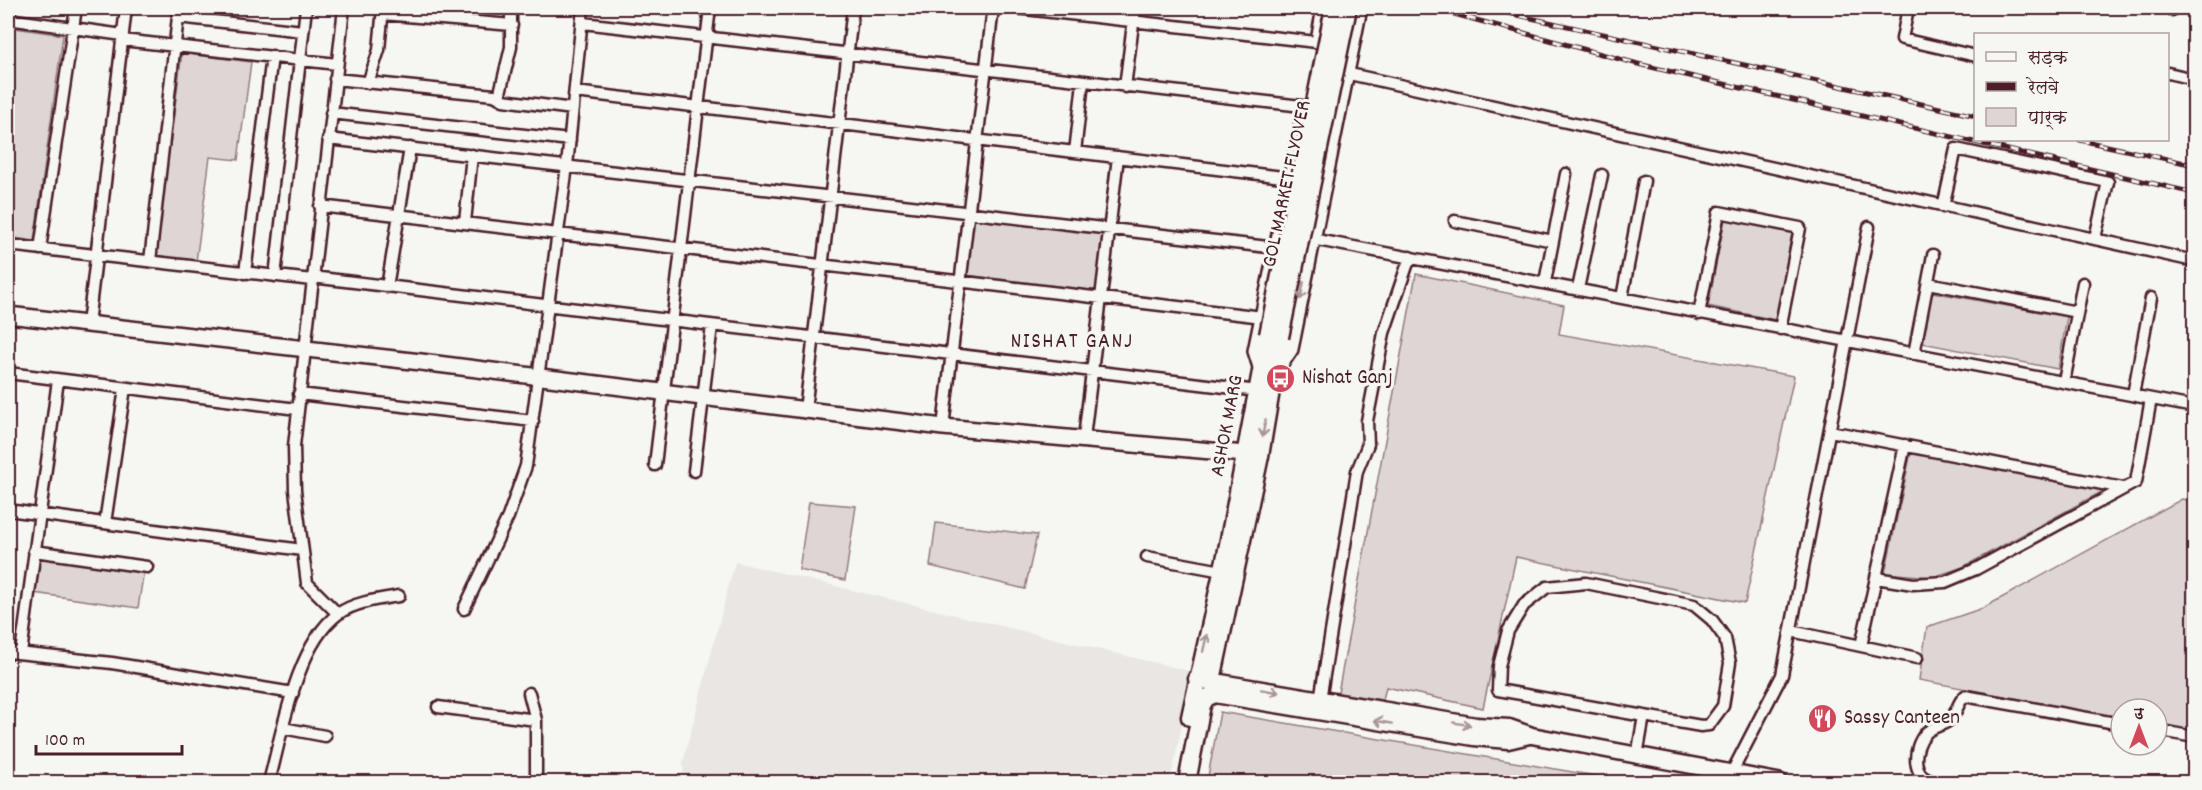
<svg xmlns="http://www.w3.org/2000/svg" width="2202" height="790" font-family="Dekko,'Playpen Sans Deva',sans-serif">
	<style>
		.built { fill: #e9e6e3 }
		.green { fill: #ddd6d5; stroke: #947a80; stroke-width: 1.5 }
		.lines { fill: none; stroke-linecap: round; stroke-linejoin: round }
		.street-casing { stroke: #4a1f2b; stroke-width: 15 }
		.secondary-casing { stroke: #4a1f2b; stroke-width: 20 }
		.primary-casing { stroke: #4a1f2b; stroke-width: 21 }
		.street { stroke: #f6f6f2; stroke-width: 10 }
		.secondary { stroke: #f6f6f2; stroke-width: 15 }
		.primary { stroke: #f6f6f2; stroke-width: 16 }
		.rail-casing { stroke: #4a1f2b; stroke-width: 5 }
		.rail { stroke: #f6f6f2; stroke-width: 3; stroke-dasharray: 9; stroke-linecap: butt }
		.primary-bridge-casing { stroke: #4a1f2b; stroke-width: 21; stroke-linecap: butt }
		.primary-bridge { stroke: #f6f6f2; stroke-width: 16 }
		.oneway { stroke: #a99598 }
		.labels { text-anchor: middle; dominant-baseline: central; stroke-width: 6; stroke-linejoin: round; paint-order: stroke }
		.street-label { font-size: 21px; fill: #4a1f2b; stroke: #f6f6f2 }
		.poi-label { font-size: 21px; fill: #4a1f2b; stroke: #f6f6f2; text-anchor: start }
		.neighbourhood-label { font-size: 22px; letter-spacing: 1.5px; fill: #4a1f2b; stroke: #f6f6f2 }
	</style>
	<rect width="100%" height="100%" fill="#f6f6f2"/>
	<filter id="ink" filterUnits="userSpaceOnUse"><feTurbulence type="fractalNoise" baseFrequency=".0167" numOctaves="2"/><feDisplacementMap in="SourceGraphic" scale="12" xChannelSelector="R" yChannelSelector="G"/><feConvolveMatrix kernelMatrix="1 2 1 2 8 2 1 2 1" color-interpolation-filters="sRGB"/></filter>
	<g filter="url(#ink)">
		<path class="built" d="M735 562 1193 672 1170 782H684L683 762Z"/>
		<path class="green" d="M8 27 63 35 34 241 8 237Z
			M182 53 251 62 238 160 210 157 196 262 155 257Z
			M973 218 1104 234 1097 291 966 275Z
			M1725 219 1793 233 1776 320 1708 306Z
			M1416 274 1564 305 1559 334 1794 376 1745 603 1516 557 1483 708 1386 687 1383 700 1338 693Z
			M1932 292 2067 317 2058 369 1922 343Z
			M1911 452 2103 491 1963 567 1933 577 1885 573Z
			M2182 499 2194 502V731L2157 724V709H2121V718L1919 680 1927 627 1983 608Z
			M809 502 856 506 845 580 799 570Z
			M936 523 1037 535 1025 589 930 566Z
			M39 554 144 570 138 608 34 593Z
			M1220 712 1631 782H1207Z"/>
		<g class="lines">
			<defs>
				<path id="street" d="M1016 8 1325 43
					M1908 8 1902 39 1976 56
					M2172 10V8
					M383 14 512 25
					M178 17 303 31
					M8 19 123 35
					M583 23 1319 108
					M122 40 337 64
					M1345 73 2194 261
					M2168 73 2194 79
					M335 79 494 95 503 100 573 109
					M368 83 379 50 383 8
					M1125 87 1135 8
					M575 92 1291 178
					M499 97 511 47V8
					M331 113 570 140
					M328 139 1277 248
					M1075 152 1083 82
					M320 206 1263 317
					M1943 207 1956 149 2108 182 2095 238
					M1455 221 1553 241
					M465 222 472 155
					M1312 239 2194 407
					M8 245 312 280
					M40 249 76 8
					M150 261 179 8
					M245 273 272 56
					M275 276 306 8
					M312 277 1258 391
					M1545 282 1566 174
					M1928 283 2077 312
					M387 287 410 148
					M1578 289 1602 175
					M1622 298 1644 181
					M1699 314 1719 212 1800 228 1780 329
					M88 324 126 8
					M1914 354 1933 255
					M8 373 297 409
					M2064 382 2083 283
					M299 394 533 421
					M2133 395 2151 298
					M805 410 853 8
					M943 427 993 8
					M1830 431 2123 488
					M1084 438 1118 157
					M655 465 710 8
					M694 471 712 326
					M8 510 302 550
					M105 523 125 388
					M34 551 147 567
					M1147 557 1222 571
					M1876 578 1913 584 1945 582 1976 569 2136 482 2151 399
					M464 609 508 517 526 466 567 166 583 8
					M338 614 307 583 295 490 294 446 344 8
					M1791 631 1917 658
					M1861 646 1905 445
					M8 652 112 663 293 693
					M21 653 58 380
					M529 693 536 720V782
					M1320 700 1357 471 1368 444 1367 421 1384 333 1410 257
					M438 707 536 720
					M283 728 325 736
					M2157 730 2194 737
					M1637 756 1644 716 1701 726 1709 725 1723 706 1730 663 1725 638 1712 620 1694 605 1586 583 1547 587 1524 605 1508 631 1499 666 1498 690 1644 716
					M1732 772 1782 675 1869 227
					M269 782C282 734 296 645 338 614 354 602 380 599 399 596
					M1935 782C1911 779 1912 748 1926 733 1933 725 1947 726 1953 716 1958 709 1958 702 1965 696L2121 724"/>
				<path id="secondary" d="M1319 41 1325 8
					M8 315 421 362 943 427 1245 454
					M1262 370 1256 351 1304 118
					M1275 371 1290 349 1359 8
					M1529 735 1780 782"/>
				<path id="primary" d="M1212 680 1260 456 1280 337
					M1190 717 1226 555 1268 335
					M1187 782 1202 705 1206 698 1215 694 1474 737 1508 740 1529 735 1509 728 1476 726 1197 679"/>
			</defs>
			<use href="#street" class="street-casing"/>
			<use href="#secondary" class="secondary-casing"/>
			<use href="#primary" class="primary-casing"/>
			<use href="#street" class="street"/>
			<use href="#secondary" class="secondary"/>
			<use href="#primary" class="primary"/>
			<defs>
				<path id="rail" d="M1432 8 1638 64 2194 193
					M1485 8 1976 116
					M2080 140 2194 165"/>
			</defs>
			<use href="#rail" class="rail-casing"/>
			<use href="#rail" class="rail"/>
			<defs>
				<path id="primary-bridge" d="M1268 335 1334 8
					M1280 337 1348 8"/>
			</defs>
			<use href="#primary-bridge" class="primary-bridge-casing"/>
			<use href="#primary-bridge" class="primary-bridge"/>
		</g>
		<defs><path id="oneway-shaft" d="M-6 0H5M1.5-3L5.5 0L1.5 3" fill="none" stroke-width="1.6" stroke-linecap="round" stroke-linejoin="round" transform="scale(1.5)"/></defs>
		<g class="oneway">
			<use href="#oneway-shaft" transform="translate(1302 291) rotate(101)"/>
			<use href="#oneway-shaft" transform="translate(1264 428) rotate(100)"/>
			<use href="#oneway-shaft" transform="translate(1205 643) rotate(-77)"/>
			<use href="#oneway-shaft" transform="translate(1270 691) rotate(10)"/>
			<use href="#oneway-shaft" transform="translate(1383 722) rotate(-170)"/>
			<use href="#oneway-shaft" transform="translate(1462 724) rotate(10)"/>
		</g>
	</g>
	<defs>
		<symbol id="bus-disc" viewBox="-11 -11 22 22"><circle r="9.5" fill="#d1495b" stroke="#f6f6f2"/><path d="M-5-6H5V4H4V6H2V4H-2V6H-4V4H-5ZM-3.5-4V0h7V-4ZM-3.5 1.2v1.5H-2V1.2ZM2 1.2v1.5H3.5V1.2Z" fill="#fff"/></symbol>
		<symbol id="restaurant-disc" viewBox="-11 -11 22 22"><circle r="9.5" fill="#d1495b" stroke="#f6f6f2"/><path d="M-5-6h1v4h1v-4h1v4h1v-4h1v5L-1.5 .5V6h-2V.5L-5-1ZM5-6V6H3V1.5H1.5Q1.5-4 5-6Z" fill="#fff"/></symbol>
	</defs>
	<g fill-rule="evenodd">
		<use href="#bus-disc" x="1264" y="362" width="33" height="33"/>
		<use href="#restaurant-disc" x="1806" y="702" width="33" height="33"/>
	</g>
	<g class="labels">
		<g class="street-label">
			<text transform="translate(1288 184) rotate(-78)">GOL MARKET FLYOVER</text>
			<text transform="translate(1228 426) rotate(-79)">ASHOK MARG</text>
		</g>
		<g class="poi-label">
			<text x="1302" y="379">Nishat Ganj</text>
			<text x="1844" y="719">Sassy Canteen</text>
		</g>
		<g class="neighbourhood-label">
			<text x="1072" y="342">NISHAT GANJ</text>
		</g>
	</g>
	<rect width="2202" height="790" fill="none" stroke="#f6f6f2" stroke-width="30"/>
	<rect x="15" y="15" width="2172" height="760" fill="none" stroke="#4a1f2b" stroke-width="2" filter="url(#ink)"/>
	<rect x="1974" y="33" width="195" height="108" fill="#f6f6f2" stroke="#b1a0a2" stroke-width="1.5"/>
	<rect x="1986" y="52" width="30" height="9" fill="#f6f6f2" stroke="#b1a0a2" stroke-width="1.5"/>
	<text x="2028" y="63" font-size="18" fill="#4a1f2b">सड़क</text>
	<rect x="1986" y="82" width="30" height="9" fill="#4a1f2b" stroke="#b1a0a2" stroke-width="1.5"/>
	<text x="2028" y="93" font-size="18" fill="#4a1f2b">रेलवे</text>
	<rect x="1986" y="108" width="30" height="18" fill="#ddd6d5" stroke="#b1a0a2" stroke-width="1.5"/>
	<text x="2028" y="123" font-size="18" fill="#4a1f2b">पार्क</text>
	<g transform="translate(2139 727)"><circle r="28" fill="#f6f6f2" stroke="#b1a0a2" stroke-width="1.5"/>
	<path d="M0-4.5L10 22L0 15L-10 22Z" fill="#d1495b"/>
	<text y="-9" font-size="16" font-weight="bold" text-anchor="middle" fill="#4a1f2b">उ</text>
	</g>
	<path d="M36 745v9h146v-9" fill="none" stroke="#4a1f2b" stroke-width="3"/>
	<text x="45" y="745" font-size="18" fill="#4a1f2b" stroke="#f6f6f2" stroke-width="4.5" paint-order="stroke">100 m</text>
</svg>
